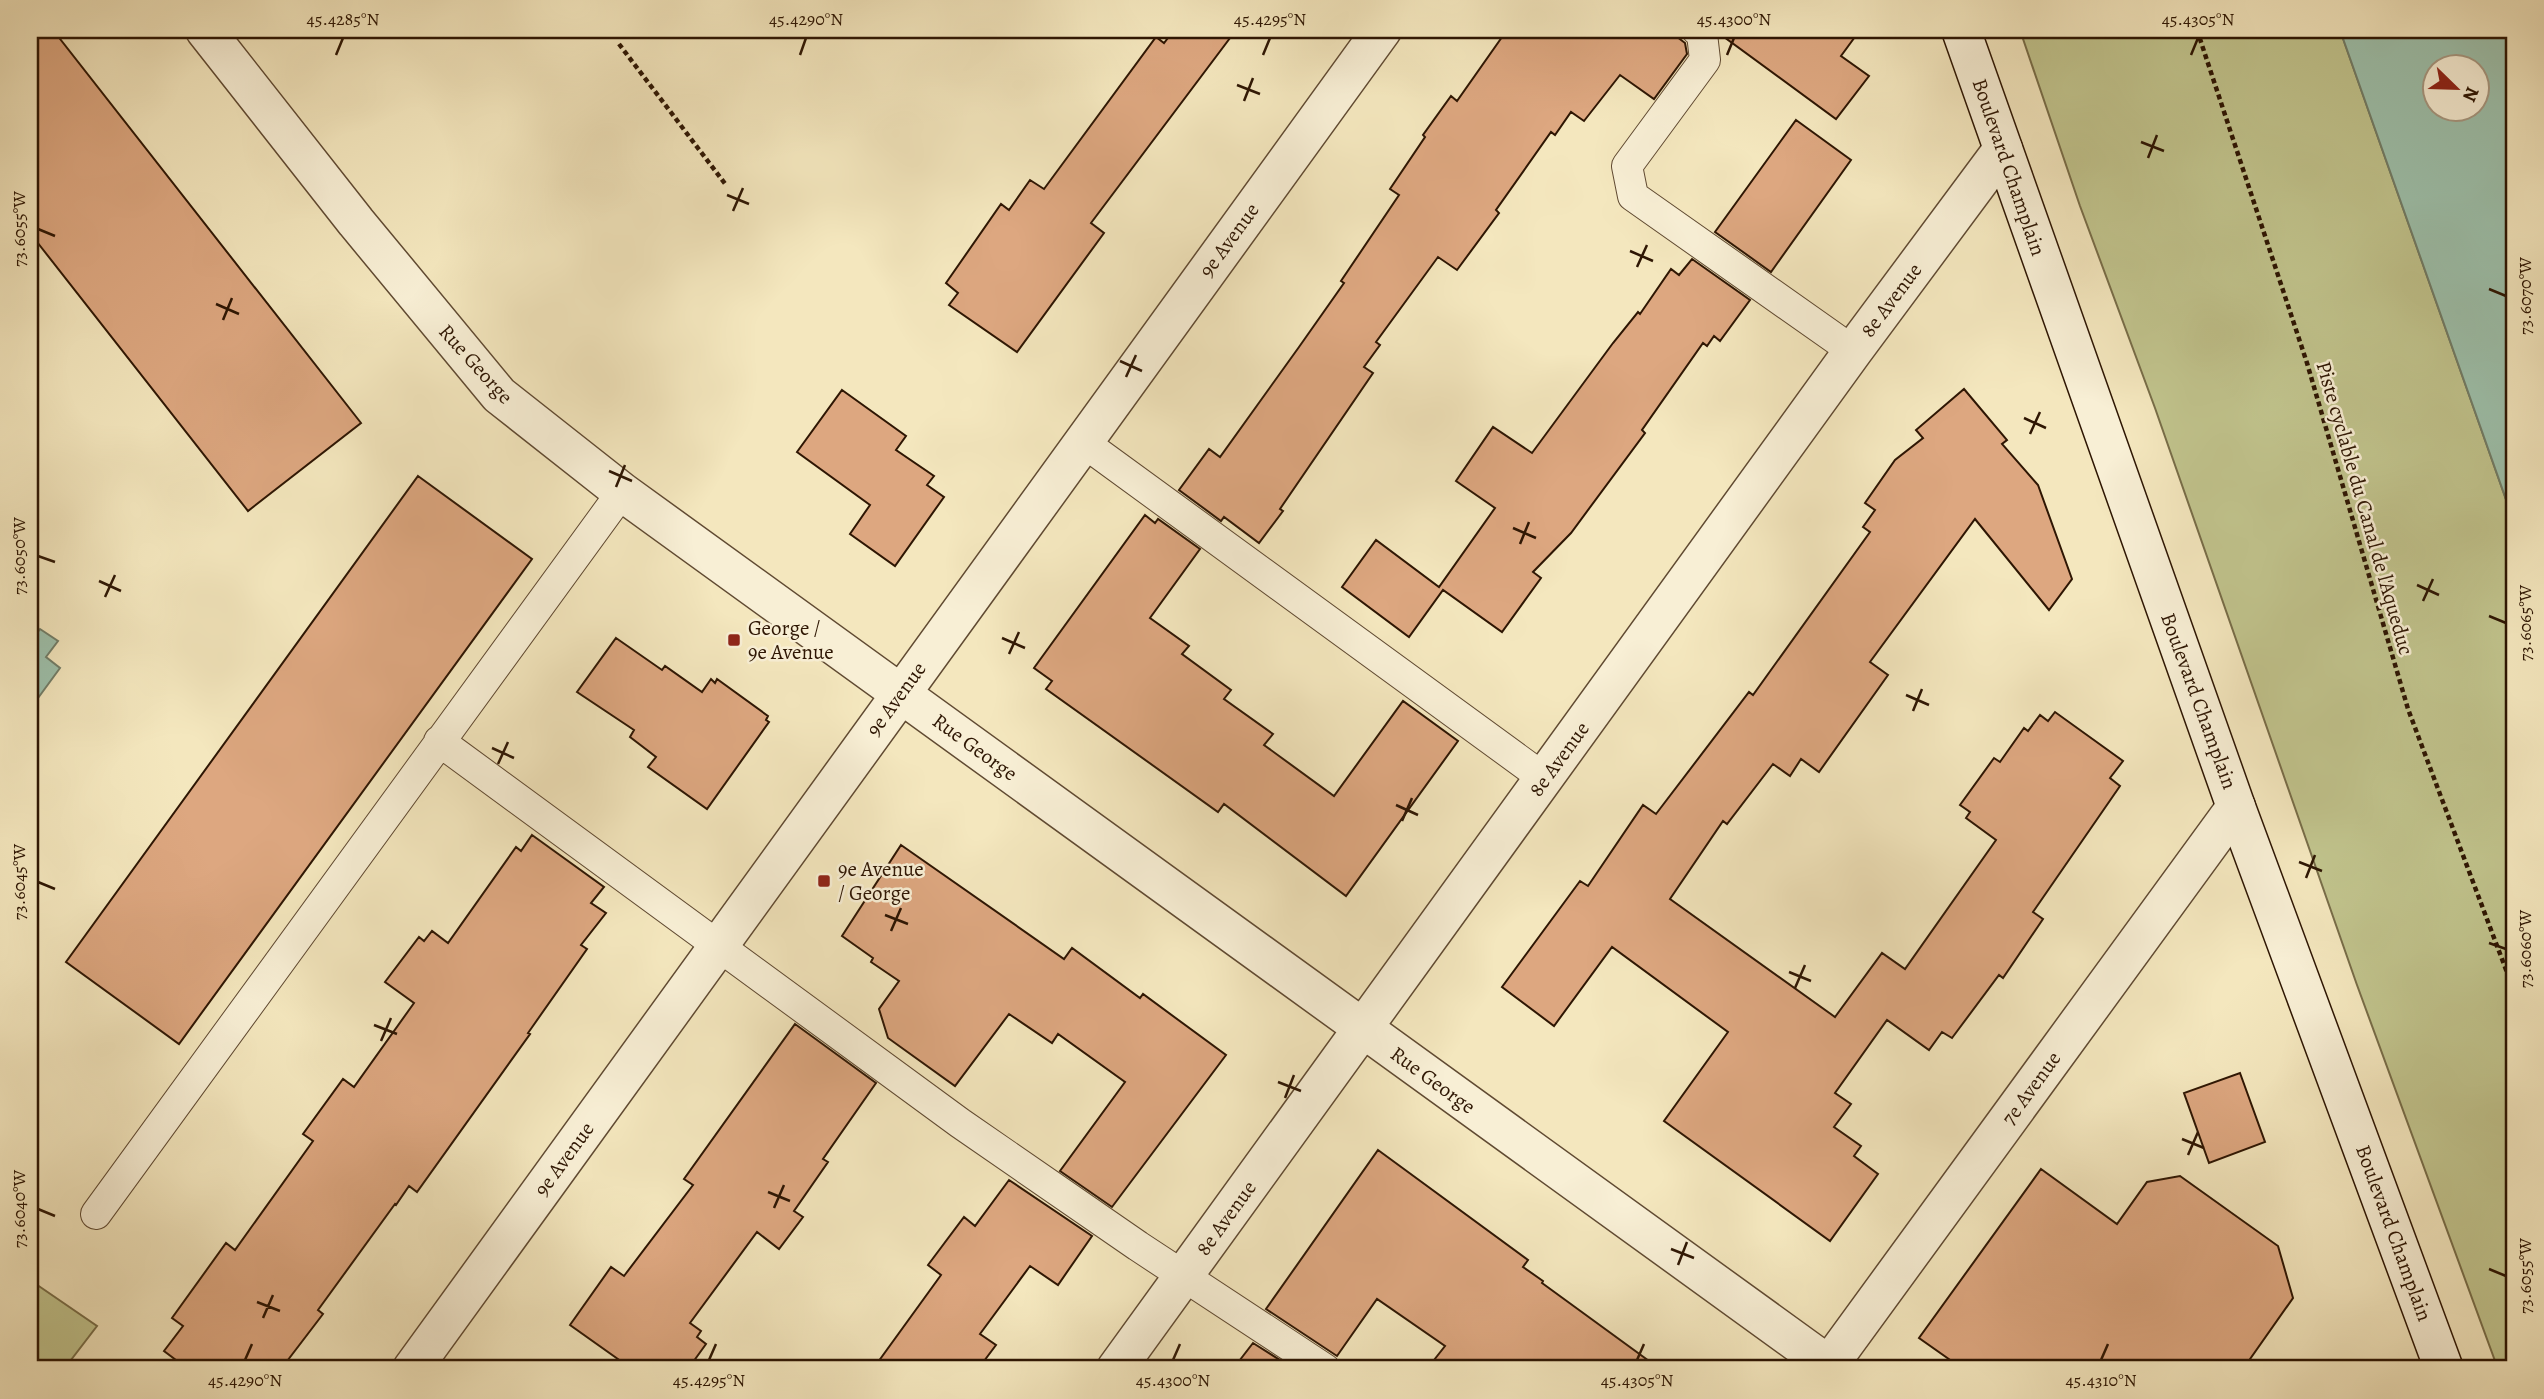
<svg xmlns="http://www.w3.org/2000/svg" width="2544" height="1399" font-family="Alegreya,serif">
	<style>
		.green { fill: #c1c48d; stroke: #786d48; stroke-width: 2 }
		.water { fill: #9dc1ac; stroke: #717d68; stroke-width: 2; fill-rule: evenodd }
		.building { fill: #dda780; stroke: #2e1603; stroke-width: 2 }
		.lines { fill: none; stroke-linecap: round; stroke-linejoin: round }
		.service-casing { stroke: #604a32; stroke-width: 32 }
		.minor-casing { stroke: #604a32; stroke-width: 41 }
		.secondary-casing { stroke: #2e1603; stroke-width: 41 }
		.path { stroke: #2e1603; stroke-width: 4.5; stroke-dasharray: 5 3.5; stroke-linecap: butt }
		.service { stroke: #f8efd5; stroke-width: 30 }
		.minor { stroke: #f8efd5; stroke-width: 38 }
		.secondary { stroke: #f8efd5; stroke-width: 38 }
		.ticks { fill: none; stroke: #2e1603; stroke-width: 2.5 }
		.poi-dot { fill: #8f2418; stroke: #f8efd5; stroke-width: 2.5 }
		.labels { text-anchor: middle; dominant-baseline: central; stroke-width: 5; stroke-linejoin: round; paint-order: stroke }
		.street-label { font-size: 21px; fill: #2e1603; stroke: #f8efd5 }
		.poi-label { font-size: 21px; fill: #2e1603; stroke: #f8efd5; text-anchor: start }
		.neatline { fill: none; stroke: #2e1603; stroke-width: 2.5 }
		.ticks-label { font-size: 18px; text-anchor: middle; fill: #2e1603 }
	</style>
	<rect width="100%" height="100%" fill="#f4e7be"/>
	<filter id="stains"><feTurbulence type="fractalNoise" baseFrequency=".00286" numOctaves="4"/><feColorMatrix values="0 0 0 0 .2 0 0 0 0 .09 0 0 0 0 .02 0 0 0 .5 -.17"/></filter>
	<radialGradient id="worn" r=".72"><stop offset=".6" stop-color="#630" stop-opacity="0"/><stop offset="1" stop-color="#630" stop-opacity=".3"/></radialGradient>
	<path class="green" d="M2020 30H2340L2514 522V1369H2498L2357 985 2155 408 2080 206Z
		M30 1280 97 1326 64 1369H30Z"/>
	<path class="water" d="M2340 30H2514V522ZM2436 66H2478V108H2436Z
		M40 629 58 641 46 657 60 668 30 709V643Z"/>
	<path class="building" d="M30 30H53L361 423 248 511 30 233Z
		M1174 30H1236L1091 223 1104 233 1017 352 949 305 958 293 946 283 1001 204 1009 210 1030 180 1044 189 1156 37 1164 43Z
		M1507 30H1668L1685 43 1687 54 1654 99 1620 75 1584 121 1571 112 1555 135 1551 132 1496 210 1499 213 1457 270 1438 257 1376 342 1380 345 1364 367 1373 373 1280 509 1283 511 1259 543 1224 517 1221 521 1179 490 1209 449 1220 457 1299 347 1344 283 1341 281 1399 195 1390 189 1425 137 1423 135 1451 96 1457 101Z
		M1718 30H1860L1841 56 1869 76 1836 119 1720 34Z
		M1796 120 1851 160 1771 272 1715 232Z
		M1692 259 1750 300 1720 341 1714 336 1707 346 1703 343 1642 430 1645 433 1571 533 1533 572 1541 578 1502 632 1443 590 1409 637 1342 587 1376 540 1439 587 1495 508 1456 481 1493 427 1532 453 1613 343 1638 312 1640 314 1671 269 1679 275Z
		M1964 389 2007 440 2002 444 2038 485 2072 579 2049 610 1975 519 1870 662 1888 675 1819 772 1801 759 1790 776 1773 764 1727 824 1723 821 1670 899 1835 1017 1882 953 1905 969 1996 840 1966 818 1970 812 1960 805 1994 758 2000 762 2024 728 2028 731 2040 715 2048 721 2055 712 2123 761 2110 778 2120 786 2033 912 2043 919 2003 978 1999 975 1952 1038 1942 1032 1929 1050 1887 1020 1835 1093 1851 1104 1834 1127 1861 1146 1854 1156 1878 1174 1830 1241 1664 1121 1728 1032 1612 947 1554 1026 1502 987 1580 881 1588 886 1643 805 1656 814 1749 692 1753 695 1870 532 1863 527 1875 510 1865 503 1895 460 1923 438 1916 430Z
		M842 390 906 436 896 450 934 476 927 485 944 497 895 566 850 534 870 505 797 452Z
		M418 476 532 559 179 1044 66 962Z
		M1145 515 1155 523 1158 519 1200 549 1150 618 1189 646 1182 654 1231 690 1224 699 1273 734 1264 745 1334 796 1403 701 1458 741 1346 896 1224 804 1218 812 1046 689 1052 681 1034 668Z
		M616 638 662 670 665 666 702 692 711 679 715 683 717 679 768 716 766 720 769 722 707 809 648 767 656 757 630 737 634 730 577 692Z
		M532 835 604 887 591 903 606 913 581 945 587 949 528 1033 530 1034 417 1192 409 1186 396 1205 395 1204 318 1310 323 1314 281 1369H188L164 1351 183 1326 172 1318 226 1243 235 1250 313 1141 303 1134 343 1079 354 1087 414 1003 385 982 419 937 424 941 432 931 448 943 516 847 521 851Z
		M901 845 1064 959 1072 948 1140 998 1143 994 1226 1055 1112 1207 1060 1171 1125 1082 1058 1034 1052 1043 1009 1014 955 1086 888 1038 879 1009 899 981 871 962 873 958 842 936Z
		M795 1024 876 1083 823 1159 828 1162 794 1211 803 1217 779 1249 757 1232 690 1323 701 1331 697 1337 706 1344 688 1369H632L570 1325 611 1267 624 1276 693 1185 684 1179Z
		M2240 1073 2265 1142 2209 1163 2184 1093Z
		M1378 1150 1528 1260 1523 1267 1543 1281 1542 1283 1660 1369H1427L1445 1346 1377 1299 1337 1356 1266 1309Z
		M2041 1169 2117 1224 2147 1182 2180 1176 2278 1246 2293 1298 2243 1369H1963L1919 1338Z
		M1009 1180 1092 1236 1058 1285 1030 1266 980 1334 996 1345 978 1369H873L941 1275 928 1265 964 1217 975 1226Z
		M1253 1343 1294 1369H1233Z"/>
	<g class="lines">
		<defs>
			<path id="service" d="M1697 30 1702 34 1705 60 1627 166 1633 196 1853 351
				M1083 442 1545 779
				M439 741 960 1123 1138 1246 1325 1369
				M96 1214 622 492"/>
			<path id="minor" d="M205 30 356 222 499 395 622 492 1834 1369
				M412 1369 1382 30
				M1116 1369 1853 351 2003 149
				M1826 1369 2236 807"/>
			<path id="secondary" d="M1961 30 2236 807 2444 1369"/>
		</defs>
		<use href="#service" class="service-casing"/>
		<use href="#minor" class="minor-casing"/>
		<use href="#secondary" class="secondary-casing"/>
		<path class="path" d="M2197 30 2307 363 2408 709 2514 991
			M619 44 726 185"/>
		<use href="#service" class="service"/>
		<use href="#minor" class="minor"/>
		<use href="#secondary" class="secondary"/>
	</g>
	<path class="ticks" d="M336 55 343 38M800 55 806 38M1263 55 1270 38M1727 55 1734 38M2191 55 2198 38M1237 85 1260 94M1244 101 1253 78M2141 142 2164 151M2148 158 2157 135M727 195 749 204M733 211 743 188M38 229 55 236M1630 251 1653 261M1637 267 1647 245M2489 289 2506 296M216 304 239 314M223 320 232 298M1120 361 1142 371M1126 377 1136 355M2024 418 2046 428M2030 434 2040 412M609 471 632 481M616 487 625 465M1513 528 1536 538M1520 544 1529 522M38 556 55 562M99 581 121 591M2417 585 2439 595M105 597 115 575M2423 601 2433 579M2489 616 2506 623M1002 638 1025 648M1009 654 1019 632M1906 695 1929 705M1913 711 1922 689M492 748 514 758M498 764 508 742M1396 805 1418 815M1402 821 1412 798M2299 862 2322 871M2306 878 2315 855M38 882 55 889M885 915 908 924M891 931 901 908M2489 943 2506 949M1789 972 1811 981M1795 988 1805 965M374 1025 397 1034M381 1041 391 1018M1278 1082 1301 1091M1285 1098 1294 1075M2182 1139 2204 1148M2188 1155 2198 1132M768 1192 790 1201M774 1208 784 1185M38 1209 55 1216M1671 1249 1694 1258M1678 1265 1687 1242M2489 1269 2506 1276M257 1302 280 1311M263 1318 273 1295M245 1360 252 1344M709 1360 716 1344M1173 1360 1180 1344M1637 1360 1644 1344M2101 1360 2108 1344"/>
	<g class="poi-dot">
		<rect x="727" y="633" width="14" height="14" rx="3.5"/>
		<rect x="817" y="874" width="14" height="14" rx="3.5"/>
	</g>
	<g class="labels">
		<g class="street-label">
			<text transform="translate(2009 167) rotate(71)">Boulevard Champlain</text>
			<text transform="translate(1229 240) rotate(-54)">9e Avenue</text>
			<text transform="translate(1891 300) rotate(-53)">8e Avenue</text>
			<text transform="translate(476 364) rotate(48)">Rue George</text>
			<text transform="translate(2365 508) rotate(74)">Piste cyclable du Canal de l'Aqueduc</text>
			<text transform="translate(896 699) rotate(-54)">9e Avenue</text>
			<text transform="translate(2199 701) rotate(70)">Boulevard Champlain</text>
			<text transform="translate(975 747) rotate(36)">Rue George</text>
			<text transform="translate(1559 759) rotate(-54)">8e Avenue</text>
			<text transform="translate(1433 1080) rotate(36)">Rue George</text>
			<text transform="translate(2031 1088) rotate(-54)">7e Avenue</text>
			<text transform="translate(564 1159) rotate(-54)">9e Avenue</text>
			<text transform="translate(1226 1218) rotate(-54)">8e Avenue</text>
			<text transform="translate(2394 1233) rotate(70)">Boulevard Champlain</text>
		</g>
		<g class="poi-label">
			<text x="748" y="628">George /<tspan x="748" dy="24">9e Avenue</tspan></text>
			<text x="838" y="869">9e Avenue<tspan x="838" dy="24">/ George</tspan></text>
		</g>
	</g>
	<rect width="2544" height="1399" fill="none" stroke="#f4e7be" stroke-width="77"/>
	<g transform="translate(2456 88) rotate(113)"><circle r="33" fill="#f8efd5" stroke="#a79881" stroke-width="2"/>
	<path d="M0-5L12 26L0 18L-12 26Z" fill="#8f2418"/>
	<text y="-10" font-size="19" font-weight="bold" text-anchor="middle" fill="#2e1603">N</text>
	</g>
	<rect x="38" y="38" width="2468" height="1322" class="neatline"/>
	<g class="ticks-label">
		<text x="343" y="25">45.4285°N</text>
		<text x="806" y="25">45.4290°N</text>
		<text x="1270" y="25">45.4295°N</text>
		<text x="1734" y="25">45.4300°N</text>
		<text x="2198" y="25">45.4305°N</text>
		<text transform="translate(19 229) rotate(-90)" y="6">73.6055°W</text>
		<text transform="translate(2525 296) rotate(-90)" y="6">73.6070°W</text>
		<text transform="translate(19 556) rotate(-90)" y="6">73.6050°W</text>
		<text transform="translate(2525 623) rotate(-90)" y="6">73.6065°W</text>
		<text transform="translate(19 882) rotate(-90)" y="6">73.6045°W</text>
		<text transform="translate(2525 949) rotate(-90)" y="6">73.6060°W</text>
		<text transform="translate(19 1209) rotate(-90)" y="6">73.6040°W</text>
		<text transform="translate(2525 1276) rotate(-90)" y="6">73.6055°W</text>
		<text x="245" y="1386">45.4290°N</text>
		<text x="709" y="1386">45.4295°N</text>
		<text x="1173" y="1386">45.4300°N</text>
		<text x="1637" y="1386">45.4305°N</text>
		<text x="2101" y="1386">45.4310°N</text>
	</g>
	<rect width="100%" height="100%" filter="url(#stains)"/>
	<rect width="100%" height="100%" fill="url(#worn)"/>
</svg>
